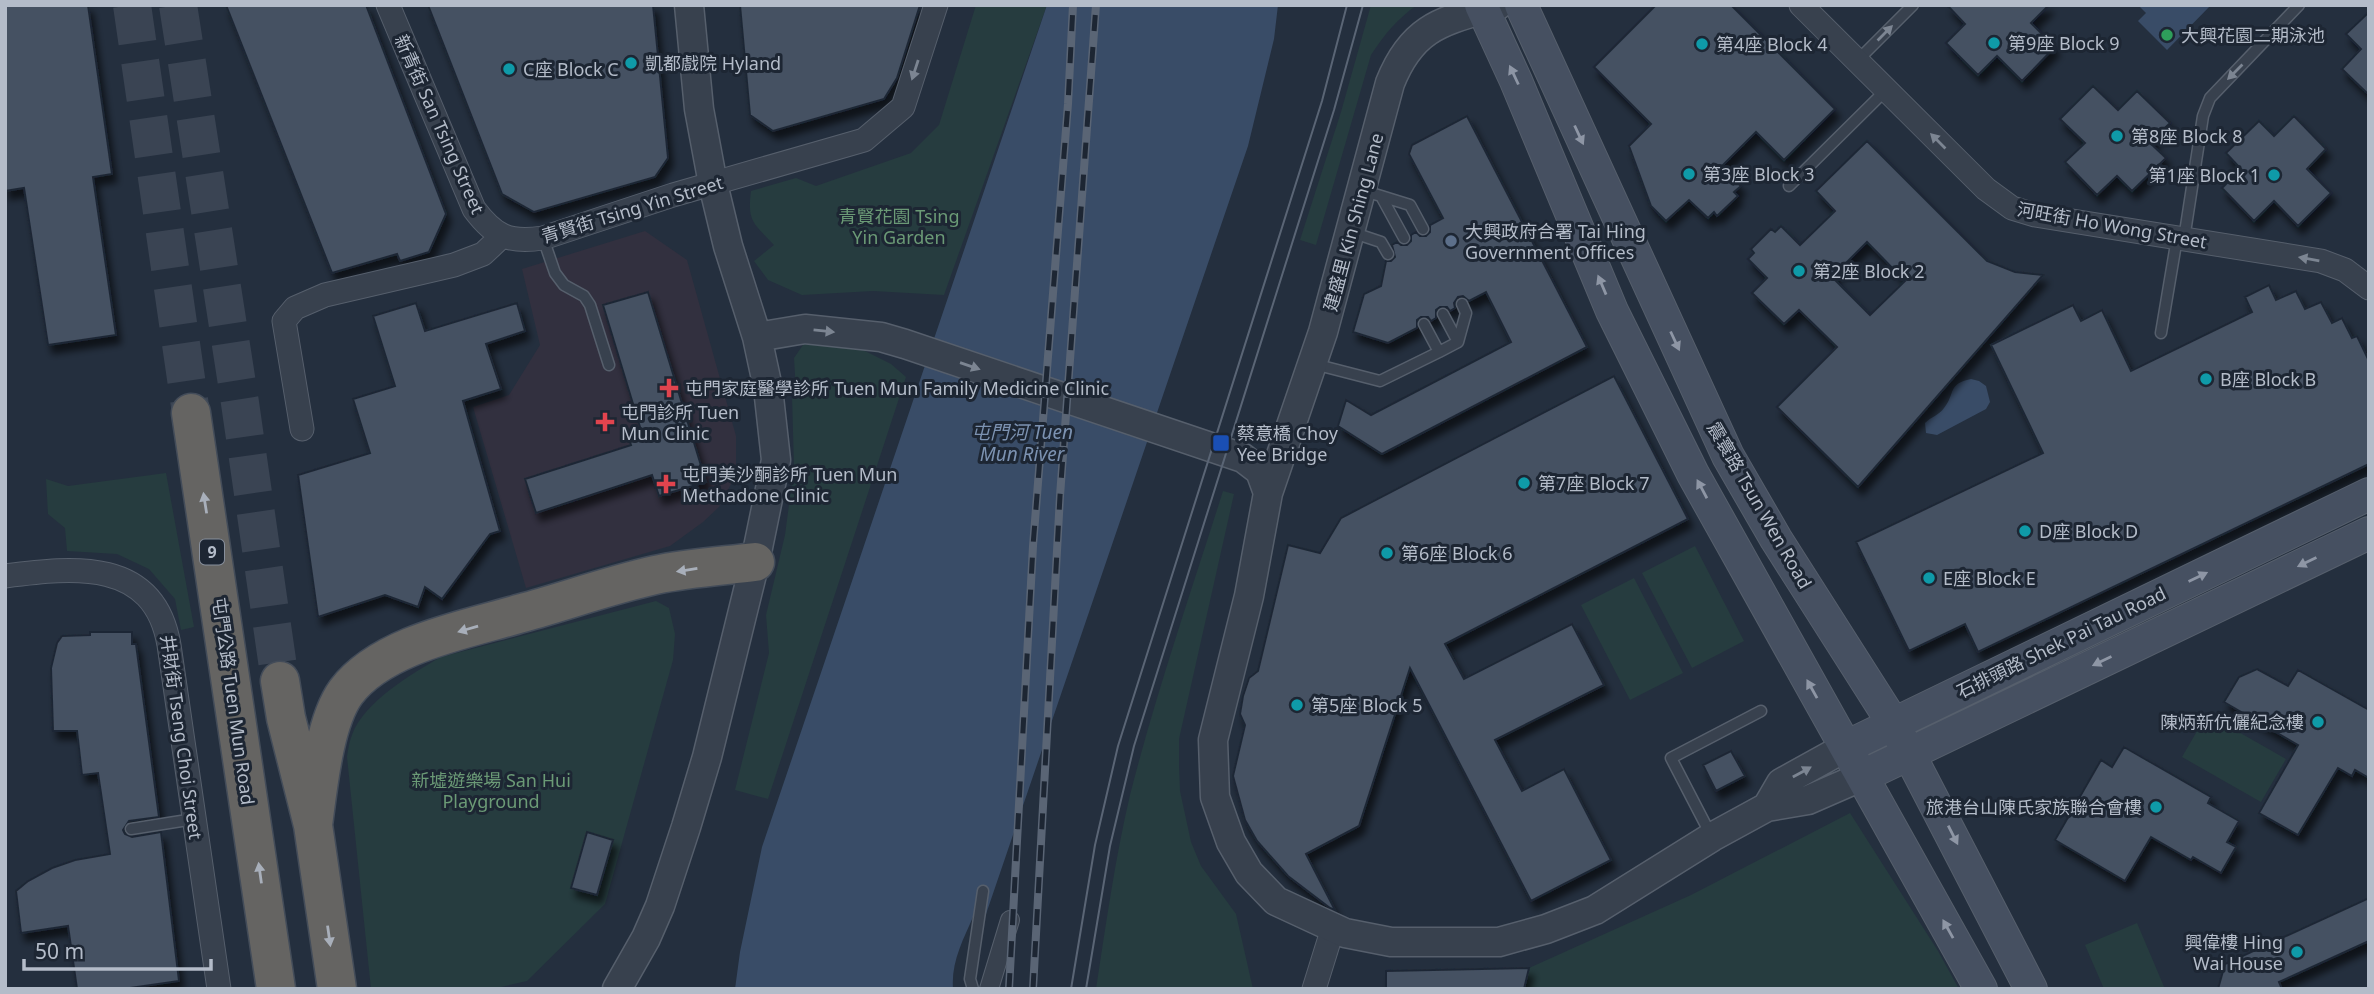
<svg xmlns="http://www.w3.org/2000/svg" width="2374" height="994" font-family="'Noto Sans','Noto Sans TC',sans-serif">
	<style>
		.medical { fill: #32303f }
		.green { fill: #263c3f }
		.water { fill: #394c67 }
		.building { fill: #455162; stroke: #1f2835; stroke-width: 2; fill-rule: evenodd; filter: url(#shadow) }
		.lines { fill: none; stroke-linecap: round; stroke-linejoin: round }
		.trunk-tunnel { stroke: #3a4453; stroke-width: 38; stroke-dasharray: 38 19; stroke-linecap: butt }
		.service-casing { stroke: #565f6c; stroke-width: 13 }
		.pedestrian-casing { stroke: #565f6c; stroke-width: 20 }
		.minor-casing { stroke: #565f6c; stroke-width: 25 }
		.tertiary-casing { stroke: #565f6c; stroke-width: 31 }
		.secondary-casing { stroke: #565f6c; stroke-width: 34 }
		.trunk-casing { stroke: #434c59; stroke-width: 41 }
		.service { stroke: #38414e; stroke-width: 10 }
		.pedestrian { stroke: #38414e; stroke-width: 18 }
		.minor { stroke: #38414e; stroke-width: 23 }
		.tertiary { stroke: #38414e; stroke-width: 28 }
		.secondary { stroke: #465061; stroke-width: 32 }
		.trunk { stroke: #656462; stroke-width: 38 }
		.tram { stroke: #5a6575; stroke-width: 2 }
		.rail-casing { stroke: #5a6575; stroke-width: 8 }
		.rail { stroke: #1d2633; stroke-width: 5; stroke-dasharray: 16; stroke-linecap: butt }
		.oneway { fill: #7c8592 }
		.oneway2 { fill: #8e96a5 }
		.oneway3 { fill: #a8afba }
		.leisure-dot { fill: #2e9e5b; stroke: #1d2633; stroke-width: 2.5 }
		.culture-dot { fill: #0f9aa8; stroke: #1d2633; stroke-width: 2.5 }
		.service-dot { fill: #5c6f8a; stroke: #1d2633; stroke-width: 2.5 }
		.health-dot { fill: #e0444e; stroke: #1d2633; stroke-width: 2.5 }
		.transit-dot { fill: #1a4fb4; stroke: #1d2633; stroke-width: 2.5 }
		.labels { text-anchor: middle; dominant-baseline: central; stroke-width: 6; stroke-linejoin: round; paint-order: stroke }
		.shield { fill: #1d2633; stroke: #878f9c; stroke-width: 2 }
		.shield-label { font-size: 16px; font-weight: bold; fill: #b4bcc9 }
		.poi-label { font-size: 18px; fill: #b4bcc9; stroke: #1d2633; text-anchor: start }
		.street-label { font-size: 18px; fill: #b4bcc9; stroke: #1d2633 }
		.park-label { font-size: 18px; fill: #6b9a76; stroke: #1d2633 }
		.water-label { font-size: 19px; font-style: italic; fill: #7c92b1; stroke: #1d2633 }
	</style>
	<defs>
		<filter id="shadow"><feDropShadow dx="4.5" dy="8" stdDeviation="3.5" flood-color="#0009"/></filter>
	</defs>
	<rect width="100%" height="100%" fill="#242f3e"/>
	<path class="medical" d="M645 231 687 260 736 436V463L731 484 719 507 703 522 670 546 526 588 473 407 509 395 540 345 522 269Z"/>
	<path class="green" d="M976 5H1047L944 295 873 291 802 295 768 280 754 261 774 245C754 223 747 223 751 191L796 178 816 186 911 153 939 125Z
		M1371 5H1417C1397 19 1384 35 1371 55L1316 245 1300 240 1341 112Z
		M805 342H847L891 364 906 377 768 799 735 790 769 653 766 615 785 535 794 467 792 396 796 392 794 358Z
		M166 473 194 627 181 630 175 599 149 569 117 554 67 551 65 528 48 514 46 479 68 486Z
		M1223 491 1234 494 1179 739V765L1180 791 1191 842 1201 866 1236 914 1253 989H1096C1106 924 1115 859 1130 795 1156 693 1191 592 1223 491Z
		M1695 546 1744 641 1692 668 1642 573Z
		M1634 578 1683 673 1630 700 1581 605Z
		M656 601 669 608 675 634 673 660 605 904 527 981 492 989H371L347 757C348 750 349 742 352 735 364 702 411 674 441 657Z
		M2207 714 2286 759 2261 802 2182 757Z
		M1850 813 1938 951 1959 989H1524L1529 968 1691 895Z
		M2137 923 2165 989H2104L2085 945Z"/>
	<path class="water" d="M1047 5H1278L1274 39 1248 146 985 917H973C963 940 951 962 953 989H735L740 952 762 847Z
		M2138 5H2211L2167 50 2138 21 2146 13Z
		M1971 379 1979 381 1986 386 1990 402 1986 409 1937 435 1926 433 1925 423C1931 417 1939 415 1944 408 1956 393 1947 384 1971 379Z"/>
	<path class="building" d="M5 5H88L112 174 93 177 116 335 48 345 24 188 5 191Z
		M226 5H366L446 214 429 252 400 261 397 254 332 273Z
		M428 5H653L668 158 655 177 534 212 502 194Z
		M740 5H920L897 78 884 99 773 131 750 115Z
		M1656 5H1731L1835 109 1784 160 1756 132 1721 167 1741 186 1734 192 1738 196 1717 216 1714 212 1708 218 1689 200 1666 221 1651 206 1629 146 1651 124 1594 67Z
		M1947 5H2049L2031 23 2055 47 2022 81 1997 56 1978 75 1946 43 1965 24Z
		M2369 12V95L2342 69 2361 49 2346 34Z
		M2093 86 2118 110 2137 91 2170 123 2150 143 2166 158 2132 191 2117 176 2097 195 2065 162 2085 143 2060 119Z
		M1467 116 1587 347 1382 454 1338 426 1346 400 1371 415 1511 342 1486 292 1469 301 1463 296 1458 297 1454 303 1455 308 1450 311 1447 307H1440L1436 310V318L1431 321 1428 317H1421L1417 320V328L1388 343 1353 332 1364 294 1381 286 1386 261H1391L1395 257 1392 245 1397 242 1401 245H1407L1411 241V235L1416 232 1420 236H1426L1430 232V225L1443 218 1409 154 1412 145Z
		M2294 116 2326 149 2307 169 2331 193 2298 226 2274 201 2254 221 2222 188 2241 169 2226 153 2259 121 2274 136Z
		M1867 141 1987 261 2015 272 2043 275 1858 487 1777 407 1837 347 1799 310 1784 324 1752 293 1767 278 1748 259 1754 253 1751 249 1771 229 1775 232 1781 226 1800 245 1835 211 1816 191ZM1867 242 1905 281 1870 315 1832 277Z
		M2269 285 2276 300 2296 291 2305 309 2321 302 2332 323 2342 318 2352 338 2357 336 2369 361V464L1978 652 1965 624 1909 651 1856 542 2043 453 1991 345 2073 305 2081 321 2102 310 2131 371 2252 312 2245 297Z
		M648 292 706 482 659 496 652 475 536 513 525 479 631 445 630 442 643 437 603 305Z
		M416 303 425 331 517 303 525 331 486 344 501 389 463 401 500 531 490 534 442 599 425 587 418 607 385 595 318 617 298 475 370 453 353 399 395 386 373 316Z
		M1614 376 1688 519 1445 644 1464 679 1572 624 1604 685 1495 740 1522 791 1564 769 1611 860 1531 901 1410 668 1359 826 1306 854 1335 910 1330 908 1288 876 1257 841 1245 820 1233 776 1245 725 1240 714 1243 696 1249 678 1258 671 1288 545 1320 553 1341 518Z
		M90 632H132V644H136L159 817 129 821 123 830 125 834 132 837 161 832 179 981 123 989H77L68 926 21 933 16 891 28 881 52 868 75 860 110 854 98 773 82 775 77 731H53L51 668 57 643 62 636 90 635Z
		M2257 669 2288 686 2298 670 2369 710V778L2355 770 2352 776 2338 768 2298 835 2259 813 2298 745 2224 702 2239 677Z
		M2124 747 2211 797 2208 803 2239 821 2227 842 2236 847 2221 873 2193 857 2191 860 2151 837 2125 881 2055 840 2101 760 2112 767Z
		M1731 751 1745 776 1716 791 1703 765Z
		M587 832 613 840 597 895 571 888Z
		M2369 898V941L2279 982 2282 989H2218L2225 964Z
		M1529 968 1524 989H1386V971Z"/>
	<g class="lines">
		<path class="trunk-tunnel" d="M132 5 191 413
			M178 5 240 403 280 681"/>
		<defs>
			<path id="service" d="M1857 61 1913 5
				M1789 186 1886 90
				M1361 190 1381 196 1404 238
				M1381 196 1410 205 1423 229
				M1351 232 1381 242 1388 254
				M543 238 555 273 564 285 584 296 590 305 609 365
				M2184 239 2203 116 2210 98 2299 5
				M1424 324 1439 352 1458 342 1443 314
				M2161 333 2177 238
				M1458 342 1466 313 1462 304
				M1314 364 1380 381 1439 352
				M131 829 194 819
				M1712 837 1671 758 1761 711
				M973 989 970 979 983 891"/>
			<path id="pedestrian" d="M989 989 1010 920"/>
			<path id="minor" d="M388 5 474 209C495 237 509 243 543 238L673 195 864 140 903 107 936 5
				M1801 5 1986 189 2012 208 2035 215 2321 261 2345 270 2369 288
				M302 429 284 321 295 308 325 295 454 265 483 254 501 237
				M5 576C74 567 154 558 169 645L219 989
				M1314 989 1333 928"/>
			<path id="tertiary" d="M1498 5C1444 21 1413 25 1390 83L1323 332 1268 493 1249 596 1213 740 1215 797 1231 842 1249 873 1276 901 1345 933 1391 942H1499L1546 929 1595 910 1712 837 1767 807 1808 800 1863 776
				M757 337 805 329 881 337 905 344 1243 458 1260 471 1268 493
				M1767 807 1781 783 1846 747
				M617 989 646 938 660 906 686 827 707 757 755 562 776 460 768 388 757 337 728 246 713 184 699 109 689 5"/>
			<path id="secondary" d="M1481 5 1516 81 1612 311 1693 474 1981 989
				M1521 5 1728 456 1776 539 1893 723 2031 989
				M1846 747 2369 494
				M1863 776 2369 533"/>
			<path id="trunk" d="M191 413 276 989
				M280 681 286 718 313 825 337 989
				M313 825C318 788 324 722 346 692 382 644 468 629 522 613 566 601 610 585 655 575 688 568 722 566 755 562"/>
		</defs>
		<use href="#service" class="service-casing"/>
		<use href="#pedestrian" class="pedestrian-casing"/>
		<use href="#minor" class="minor-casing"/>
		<use href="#tertiary" class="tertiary-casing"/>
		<use href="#secondary" class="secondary-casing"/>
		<use href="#trunk" class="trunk-casing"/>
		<use href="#service" class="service"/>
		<use href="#pedestrian" class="pedestrian"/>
		<use href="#minor" class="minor"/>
		<use href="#tertiary" class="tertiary"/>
		<use href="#secondary" class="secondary"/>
		<use href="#trunk" class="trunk"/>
		<path class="tram" d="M1071 989 1095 845 1118 746 1322 101 1347 5
			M1086 989 1110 846 1134 746 1334 110 1363 5"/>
		<defs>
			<path id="rail" d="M1009 989 1033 546 1068 104 1073 5
				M1033 989 1060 496 1096 5"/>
		</defs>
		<use href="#rail" class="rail-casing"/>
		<use href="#rail" class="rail"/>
	</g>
	<defs><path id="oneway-solid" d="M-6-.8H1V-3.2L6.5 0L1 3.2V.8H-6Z" transform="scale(1.75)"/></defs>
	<g class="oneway">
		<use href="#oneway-solid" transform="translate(1885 33) rotate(-45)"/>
		<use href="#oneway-solid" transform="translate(915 70) rotate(108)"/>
		<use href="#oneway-solid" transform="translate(2235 72) rotate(135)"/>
		<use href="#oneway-solid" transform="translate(1938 141) rotate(-135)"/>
		<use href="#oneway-solid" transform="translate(2309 259) rotate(-170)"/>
		<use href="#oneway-solid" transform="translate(824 331) rotate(6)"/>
		<use href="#oneway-solid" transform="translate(970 366) rotate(19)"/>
		<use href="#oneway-solid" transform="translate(1802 772) rotate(-29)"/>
	</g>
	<g class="oneway2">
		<use href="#oneway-solid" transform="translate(1514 75) rotate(-115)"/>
		<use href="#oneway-solid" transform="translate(1579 135) rotate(65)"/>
		<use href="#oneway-solid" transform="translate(1602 285) rotate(-113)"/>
		<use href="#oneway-solid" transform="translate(1675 341) rotate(65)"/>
		<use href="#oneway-solid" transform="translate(1702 489) rotate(-118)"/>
		<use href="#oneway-solid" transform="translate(2307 562) rotate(154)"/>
		<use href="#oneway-solid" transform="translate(2198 577) rotate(-26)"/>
		<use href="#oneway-solid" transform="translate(2102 661) rotate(154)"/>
		<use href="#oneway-solid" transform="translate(1812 689) rotate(-119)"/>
		<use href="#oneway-solid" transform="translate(1953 835) rotate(63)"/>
		<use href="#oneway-solid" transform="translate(1948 929) rotate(-119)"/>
	</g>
	<g class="oneway3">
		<use href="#oneway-solid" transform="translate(205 503) rotate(-99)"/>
		<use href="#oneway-solid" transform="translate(687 570) rotate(171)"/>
		<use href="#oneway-solid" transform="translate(468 629) rotate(164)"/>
		<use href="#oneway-solid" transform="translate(260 873) rotate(-98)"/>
		<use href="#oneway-solid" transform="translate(329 936) rotate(82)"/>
	</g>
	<circle class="leisure-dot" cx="2167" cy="35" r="7"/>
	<g class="culture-dot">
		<circle cx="1994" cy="43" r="7"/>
		<circle cx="1702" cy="44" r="7"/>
		<circle cx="631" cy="63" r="7"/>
		<circle cx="509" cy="69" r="7"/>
		<circle cx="2117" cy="136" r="7"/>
		<circle cx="1689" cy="174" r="7"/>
		<circle cx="2274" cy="175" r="7"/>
		<circle cx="1799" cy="271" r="7"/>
		<circle cx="2206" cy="379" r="7"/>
		<circle cx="1524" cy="483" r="7"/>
		<circle cx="2025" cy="531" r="7"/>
		<circle cx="1387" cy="553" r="7"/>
		<circle cx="1929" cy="578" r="7"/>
		<circle cx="1297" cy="705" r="7"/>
		<circle cx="2318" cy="722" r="7"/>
		<circle cx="2156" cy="807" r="7"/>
		<circle cx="2297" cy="952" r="7"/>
	</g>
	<circle class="service-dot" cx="1451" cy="241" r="7"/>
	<g class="health-dot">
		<path d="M665.5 377.5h7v7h7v7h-7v7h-7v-7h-7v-7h7z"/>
		<path d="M601.5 411.5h7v7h7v7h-7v7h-7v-7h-7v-7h7z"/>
		<path d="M662.5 473.5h7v7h7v7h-7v7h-7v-7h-7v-7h7z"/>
	</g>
	<rect class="transit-dot" x="1212" y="434" width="18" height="18" rx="3.5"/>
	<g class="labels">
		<rect class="shield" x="200" y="539.5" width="24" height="25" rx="5"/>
		<g class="shield-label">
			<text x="212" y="552">9</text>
		</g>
		<g class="poi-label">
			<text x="2181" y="35">大興花園二期泳池</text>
			<text x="2008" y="43">第9座 Block 9</text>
			<text x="1716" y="44">第4座 Block 4</text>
			<text x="645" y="63">凱都戲院 Hyland</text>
			<text x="523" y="69">C座 Block C</text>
			<text x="2131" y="136">第8座 Block 8</text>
			<text x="1703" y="174">第3座 Block 3</text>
			<text x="2260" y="175" text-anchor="end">第1座 Block 1</text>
			<text x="1465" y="231">大興政府合署 Tai Hing<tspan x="1465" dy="21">Government Offices</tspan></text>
			<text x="1813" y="271">第2座 Block 2</text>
			<text x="2220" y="379">B座 Block B</text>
			<text x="685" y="388">屯門家庭醫學診所 Tuen Mun Family Medicine Clinic</text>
			<text x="621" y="412">屯門診所 Tuen<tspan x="621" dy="21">Mun Clinic</tspan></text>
			<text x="1237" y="433">蔡意橋 Choy<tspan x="1237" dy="21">Yee Bridge</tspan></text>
			<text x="682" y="474">屯門美沙酮診所 Tuen Mun<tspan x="682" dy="21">Methadone Clinic</tspan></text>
			<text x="1538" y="483">第7座 Block 7</text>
			<text x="2039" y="531">D座 Block D</text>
			<text x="1401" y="553">第6座 Block 6</text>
			<text x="1943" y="578">E座 Block E</text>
			<text x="1311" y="705">第5座 Block 5</text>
			<text x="2304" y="722" text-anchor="end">陳炳新伉儷紀念樓</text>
			<text x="2142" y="807" text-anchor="end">旅港台山陳氏家族聯合會樓</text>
			<text x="2283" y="942" text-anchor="end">興偉樓 Hing<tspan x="2283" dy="21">Wai House</tspan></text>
		</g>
		<g class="street-label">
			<text transform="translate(440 124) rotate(66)">新青街 San Tsing Street</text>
			<text transform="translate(632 209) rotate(-17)">青賢街 Tsing Yin Street</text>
			<text transform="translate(1353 222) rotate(-75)">建盛里 Kin Shing Lane</text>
			<text transform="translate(2112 225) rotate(10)">河旺街 Ho Wong Street</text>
			<text transform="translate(1760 505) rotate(60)">震寰路 Tsun Wen Road</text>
			<text transform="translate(2061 642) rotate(-26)">石排頭路 Shek Pai Tau Road</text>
			<text transform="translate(234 701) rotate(82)">屯門公路 Tuen Mun Road</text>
			<text transform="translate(182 737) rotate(82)">井財街 Tseng Choi Street</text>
		</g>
		<g class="park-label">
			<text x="899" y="216">青賢花園 Tsing<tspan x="899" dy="21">Yin Garden</tspan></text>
			<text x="491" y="780">新墟遊樂場 San Hui<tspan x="491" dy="21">Playground</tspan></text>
		</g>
		<g class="water-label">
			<text x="1022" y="432">屯門河 Tuen<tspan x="1022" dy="22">Mun River</tspan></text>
		</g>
	</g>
	<rect width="2374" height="994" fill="none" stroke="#b4bcc9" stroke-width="14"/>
	<path d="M24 959v10h187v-10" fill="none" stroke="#b4bcc9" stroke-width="3.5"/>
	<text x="35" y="959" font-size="21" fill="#b4bcc9" stroke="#1d2633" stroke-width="5" paint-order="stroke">50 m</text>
</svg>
